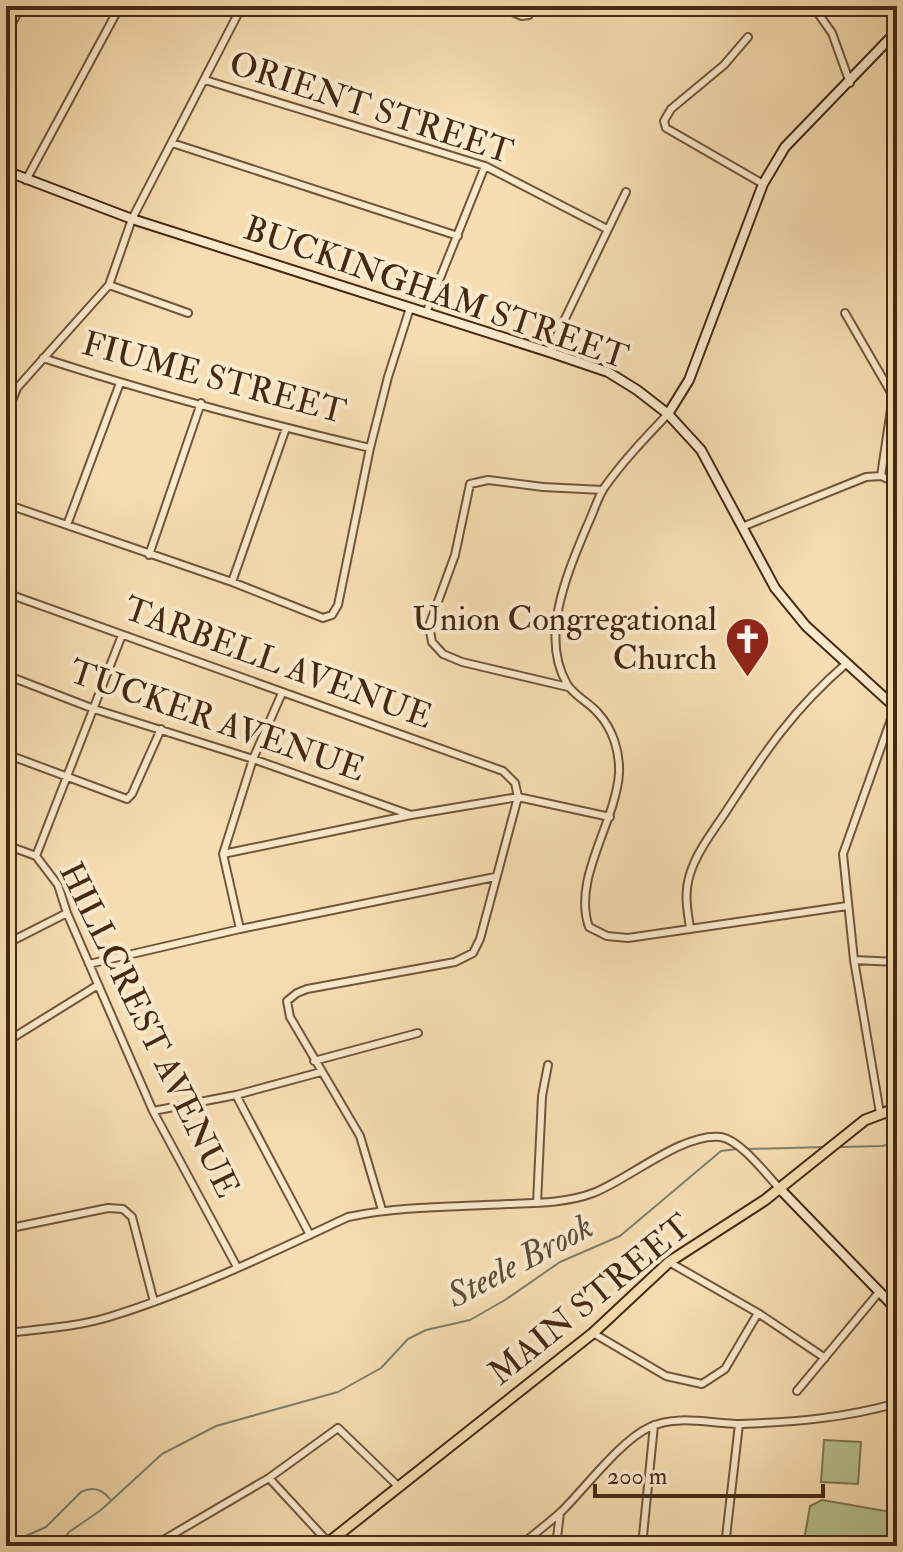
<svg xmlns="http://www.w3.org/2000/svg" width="903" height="1552" font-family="'IM FELL Double Pica',serif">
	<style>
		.green { fill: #b8c290; stroke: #7e7651; stroke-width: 2 }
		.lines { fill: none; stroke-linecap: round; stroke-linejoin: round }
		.stream { stroke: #7a8171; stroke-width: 2 }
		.street-casing { stroke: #72563a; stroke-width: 10 }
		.secondary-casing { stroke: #452912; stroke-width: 12 }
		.primary-casing { stroke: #452912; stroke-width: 13 }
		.street { stroke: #faeacd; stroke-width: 6 }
		.secondary { stroke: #faeacd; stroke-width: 8 }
		.primary { stroke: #f7deb2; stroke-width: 9 }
		.labels { text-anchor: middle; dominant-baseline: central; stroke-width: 8; stroke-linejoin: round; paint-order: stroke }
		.street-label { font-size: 34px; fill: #452912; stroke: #faeacd }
		.poi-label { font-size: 34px; fill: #452912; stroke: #faeacd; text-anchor: end }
		.water-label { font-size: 36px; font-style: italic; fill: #5b4e3a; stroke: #faeacd }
	</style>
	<rect width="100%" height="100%" fill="#f7deb2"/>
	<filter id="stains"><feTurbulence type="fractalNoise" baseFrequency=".0025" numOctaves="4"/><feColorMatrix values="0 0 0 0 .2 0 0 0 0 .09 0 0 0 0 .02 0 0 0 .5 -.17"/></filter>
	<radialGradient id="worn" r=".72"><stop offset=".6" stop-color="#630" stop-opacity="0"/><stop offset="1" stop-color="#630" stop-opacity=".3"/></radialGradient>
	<path class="green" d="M824 1440 861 1442 858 1484 821 1482Z
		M822 1500 897 1513V1546H803L810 1506Z"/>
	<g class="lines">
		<path class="stream" d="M840 1147 882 1146 897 1143
			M748 1149 825 1147
			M6 1545 46 1527 81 1492C93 1486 102 1489 110 1499
			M59 1546 69 1532 101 1510 162 1454 216 1426 338 1392 381 1368 408 1339 426 1330 470 1320 505 1300 560 1262 620 1236 721 1151 737 1149"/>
		<defs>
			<path id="street" d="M497 6 522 16 529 15 532 6
				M813 6 832 33 850 83
				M6 35 21 6
				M748 37 724 65 671 109 664 121 666 128 763 184
				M205 80 485 166 607 229
				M172 143 458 236
				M26 180 120 6
				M109 285 188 313
				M426 313 485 166
				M845 313 893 396 881 476
				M549 352 626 192
				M43 358C150 393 260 422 370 448
				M668 414C646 437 623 461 604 488 597 499 593 514 587 526 568 572 539 636 567 684 574 696 589 702 598 713 613 729 620 752 619 774 615 824 572 879 589 927L607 936 628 938 847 906
				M6 417 17 388 109 285 132 219 242 6
				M6 504 232 582 323 618 332 615 338 605 370 448 388 377 410 308
				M67 525 120 383
				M742 527 866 477 881 476 897 483
				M149 555 201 403
				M232 582 286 428
				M6 593 503 771 515 783 518 797 480 939 473 953 455 962 307 989 297 993 287 1001 290 1017 360 1136 382 1210
				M122 635 36 856 58 885 67 913 153 1111 237 1267
				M6 675 94 709 253 759 411 815
				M568 687 462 662 443 654 432 642 429 626 455 555 470 484 488 480 543 487 603 490
				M6 754 127 799 132 794 161 729
				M6 845 36 856
				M223 854 411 815 518 797 610 817
				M690 928C687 909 684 893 690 874 697 851 714 830 727 810 764 753 794 708 847 663
				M240 929 223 854 253 759 282 693
				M6 944 67 913
				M854 960 897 962
				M89 964 240 929 495 877
				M6 1042 98 985
				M314 1061 418 1033
				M236 1095 310 1235
				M153 1111 236 1095 321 1072
				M880 1113 854 960 843 854 895 708
				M537 1203 542 1096 548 1065
				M6 1229 108 1208 123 1209 132 1217 154 1302
				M669 1262 758 1313 825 1358
				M6 1333C40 1329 76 1327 109 1317 191 1292 271 1253 348 1217 401 1206 454 1207 507 1204 534 1203 567 1203 593 1193 628 1180 683 1132 721 1137 740 1140 766 1174 780 1189
				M593 1333 666 1376 702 1384 725 1369 758 1313
				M797 1391 880 1291
				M269 1478 328 1542
				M153 1546 269 1478 338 1428 399 1487
				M520 1546C534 1534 549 1523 562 1511 586 1487 621 1440 650 1427 677 1414 712 1424 741 1424 794 1422 846 1418 897 1403
				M556 1546 560 1513
				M642 1546 654 1425
				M725 1546 739 1424"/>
			<path id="secondary" d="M6 171 132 219 549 352 608 372 637 390 668 414 701 450 775 588 806 626 897 709
				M668 414 689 380 763 184 785 147 897 31
				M780 1189 897 1310"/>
			<path id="primary" d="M324 1546 593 1333 669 1262 765 1200 865 1120 897 1108"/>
		</defs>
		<use href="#street" class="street-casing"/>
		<use href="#secondary" class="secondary-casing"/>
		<use href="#primary" class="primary-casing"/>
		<use href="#street" class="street"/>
		<use href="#secondary" class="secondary"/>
		<use href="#primary" class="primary"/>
	</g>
	<defs>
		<symbol id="church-pin" viewBox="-11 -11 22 30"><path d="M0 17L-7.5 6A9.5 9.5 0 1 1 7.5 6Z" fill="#8f2418" stroke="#faeacd"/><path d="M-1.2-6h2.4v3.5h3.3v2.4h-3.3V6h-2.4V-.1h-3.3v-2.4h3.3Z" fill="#fff"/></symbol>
	</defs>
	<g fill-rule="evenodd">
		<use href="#church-pin" x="722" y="614" width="51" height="69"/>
	</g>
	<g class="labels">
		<g class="street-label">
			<text transform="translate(371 108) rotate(18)">ORIENT STREET</text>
			<text transform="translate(436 293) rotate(19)">BUCKINGHAM STREET</text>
			<text transform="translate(214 378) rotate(15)">FIUME STREET</text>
			<text transform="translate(278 663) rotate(20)">TARBELL AVENUE</text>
			<text transform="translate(217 721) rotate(19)">TUCKER AVENUE</text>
			<text transform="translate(149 1030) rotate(64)">HILLCREST AVENUE</text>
			<text transform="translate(590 1300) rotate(-39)">MAIN STREET</text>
		</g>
		<g class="poi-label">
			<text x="717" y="619">Union Congregational<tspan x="717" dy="39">Church</tspan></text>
		</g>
		<g class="water-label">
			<text transform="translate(520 1261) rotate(-28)">Steele Brook</text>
		</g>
	</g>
	<rect width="903" height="1552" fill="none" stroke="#f7deb2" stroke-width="32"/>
	<rect x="8" y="8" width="887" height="1536" fill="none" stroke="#452912" stroke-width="4"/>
	<rect x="16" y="16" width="871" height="1520" fill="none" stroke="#452912" stroke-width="2"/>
	<path d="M595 1484v12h228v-12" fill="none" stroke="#452912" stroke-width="4"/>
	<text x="607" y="1484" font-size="24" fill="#452912" stroke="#faeacd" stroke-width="6" paint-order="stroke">200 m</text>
	<rect width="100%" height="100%" filter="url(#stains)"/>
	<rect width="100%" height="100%" fill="url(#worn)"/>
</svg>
